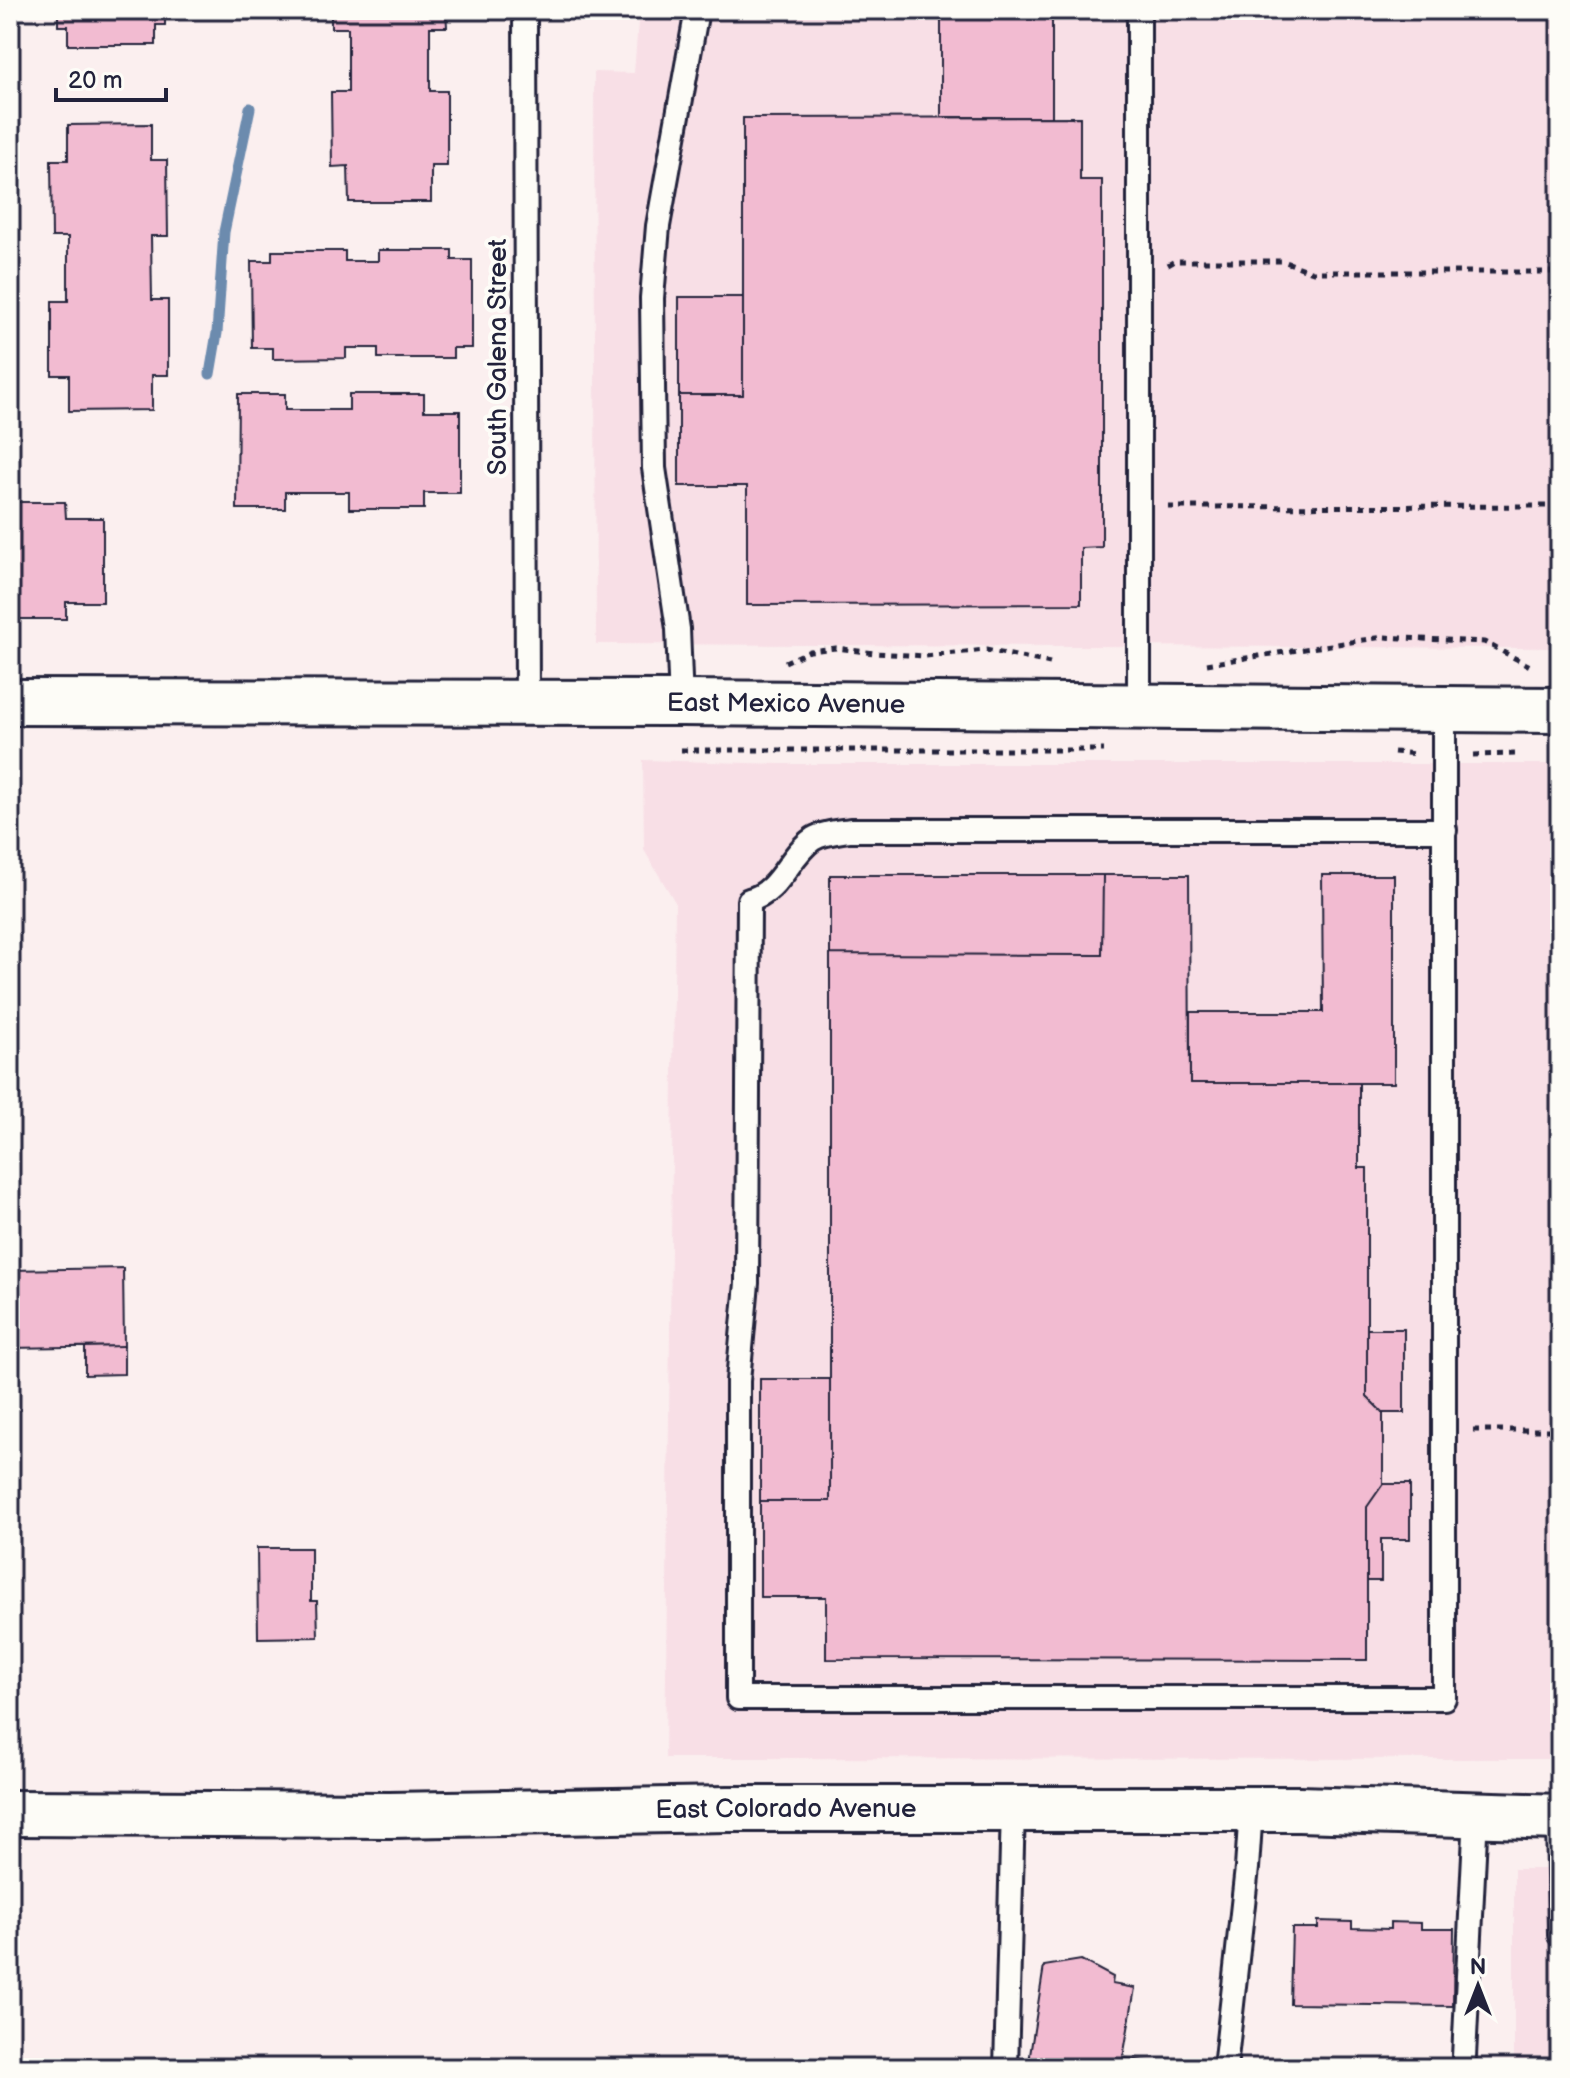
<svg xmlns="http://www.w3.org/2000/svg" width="1570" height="2078" font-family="'Balsamiq Sans',sans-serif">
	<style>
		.built { fill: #f8dfe6 }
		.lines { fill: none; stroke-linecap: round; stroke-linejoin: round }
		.stream { stroke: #6c8bae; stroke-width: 11 }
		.building { fill: #f2bbd1; stroke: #22223b; stroke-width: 2 }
		.lane-casing { stroke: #22223b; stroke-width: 28 }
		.street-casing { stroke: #22223b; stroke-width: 50 }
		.secondary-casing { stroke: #22223b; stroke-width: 50 }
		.path { stroke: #22223b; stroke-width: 5; stroke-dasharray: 6 6; stroke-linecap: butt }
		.lane { stroke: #fdfcf7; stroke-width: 22 }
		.street { stroke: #fdfcf7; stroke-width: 44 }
		.secondary { stroke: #fdfcf7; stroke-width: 44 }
		.labels { text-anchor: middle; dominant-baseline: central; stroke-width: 8; stroke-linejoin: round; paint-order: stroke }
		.street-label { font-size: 26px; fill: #22223b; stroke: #fdfcf7 }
	</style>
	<rect width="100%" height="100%" fill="#fbefef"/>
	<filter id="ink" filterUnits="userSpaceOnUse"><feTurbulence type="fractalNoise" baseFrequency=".0125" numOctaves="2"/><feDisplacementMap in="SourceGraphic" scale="16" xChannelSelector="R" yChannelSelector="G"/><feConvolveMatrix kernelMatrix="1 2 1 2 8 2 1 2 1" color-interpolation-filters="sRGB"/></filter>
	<g filter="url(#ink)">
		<path class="built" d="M639 10H1560V648L596 644 594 72 634 73Z
			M643 760 779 764H1560V1759L665 1758 675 902 644 850Z
			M1514 1869H1560V2068H1514Z"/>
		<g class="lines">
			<path class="stream" d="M210 374 217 333 224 232 250 108"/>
		</g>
		<path class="building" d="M58 10H165V25H156V45H68V26H58Z
			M331 10H446L447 27H430V91H447V166H431V202H349L348 166 332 167 331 92H348V28H331Z
			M941 10H1052V117H941Z
			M1080 117V180H1102V547L1081 548V604L747 605V486H679V395H743V118Z
			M151 124V160H167L168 236H151L152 300H168V375H152V410L69 411V375H52V301H68V237H52L51 160H68V125Z
			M378 250H452V260H472V348H453V358H378V348H346V358L273 359V348H252L251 261H272V251H345V261H378Z
			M679 297H743V395H679Z
			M238 394H285V410H349V394H424V411H460V493H424V509H349V492H285V509H237Z
			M10 502H65L66 518H103V602H66V619H10Z
			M830 875H1103L1102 955 830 954Z
			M1103 875H1189L1190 1083H1359V1168H1367V1397L1383 1413V1484L1367 1507V1660L826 1659V1597H760V1501H830V954L1102 955Z
			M1322 875H1394V1083H1190V1012H1323Z
			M123 1268 124 1346 10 1348V1270Z
			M1367 1329H1404V1413H1383L1367 1397Z
			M124 1346V1374L85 1375V1347Z
			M760 1379H830V1501H760Z
			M1383 1484H1410V1539H1381V1581H1367V1507Z
			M257 1548H311V1601H317L318 1637 258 1638Z
			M1318 1921 1352 1922V1928L1390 1929V1922L1421 1923V1929H1454L1453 2006 1290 2004 1292 1928H1318Z
			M1081 1960 1113 1977 1112 1984 1135 1988 1123 2058 1164 2064V2068H1028L1044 1966Z"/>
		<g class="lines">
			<defs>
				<path id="lane" d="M525 10 527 704
					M1139 10V707
					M681 703 678 629 654 468 652 298 658 226 697 10
					M1444 710C1444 1040 1445 1369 1444 1698H738V1381L747 1283 749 900C780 893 788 856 813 839 823 833 837 832 850 830H1445
					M1558 1817 1560 1935
					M1464 2057 1476 1814
					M1006 2068 1013 1809
					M1225 2068 1247 1868 1251 1809"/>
				<g id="street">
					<path id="s1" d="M10 1813 390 1815 728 1809H1299L1560 1817"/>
				</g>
				<g id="secondary">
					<path id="s2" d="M10 702 681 703 1560 710"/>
				</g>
			</defs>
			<use href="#lane" class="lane-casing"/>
			<use href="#street" class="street-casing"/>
			<use href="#secondary" class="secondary-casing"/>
			<path class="path" d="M1168 265 1175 261H1283L1313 272H1560
				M1168 507 1560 506
				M785 662 810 651 836 648 874 653 925 656 986 650 1050 663
				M1207 664 1383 637 1484 642 1532 667
				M681 750H1104
				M1394 752 1416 754
				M1473 755 1519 754
				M1473 1430H1560"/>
			<use href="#lane" class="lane"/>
			<use href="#street" class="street"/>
			<use href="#secondary" class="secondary"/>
		</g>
	</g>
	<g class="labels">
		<g class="street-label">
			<text transform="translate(498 357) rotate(-90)">South Galena Street</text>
			<text stroke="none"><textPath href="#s2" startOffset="776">East Mexico Avenue</textPath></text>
			<text stroke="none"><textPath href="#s1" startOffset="776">East Colorado Avenue</textPath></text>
		</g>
	</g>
	<rect width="1570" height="2078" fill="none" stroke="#fdfcf7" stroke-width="40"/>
	<rect x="20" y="20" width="1530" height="2038" fill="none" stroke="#22223b" stroke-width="3" filter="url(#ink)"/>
	<g transform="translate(1478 1986)" stroke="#fdfcf7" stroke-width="6" paint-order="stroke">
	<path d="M0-6L14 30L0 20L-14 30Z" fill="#22223b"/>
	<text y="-12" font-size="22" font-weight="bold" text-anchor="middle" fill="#22223b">N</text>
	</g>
	<path d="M56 88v12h110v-12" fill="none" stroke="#22223b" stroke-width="4"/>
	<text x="68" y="88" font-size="24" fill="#22223b" stroke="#fdfcf7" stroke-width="6" paint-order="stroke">20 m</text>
</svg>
